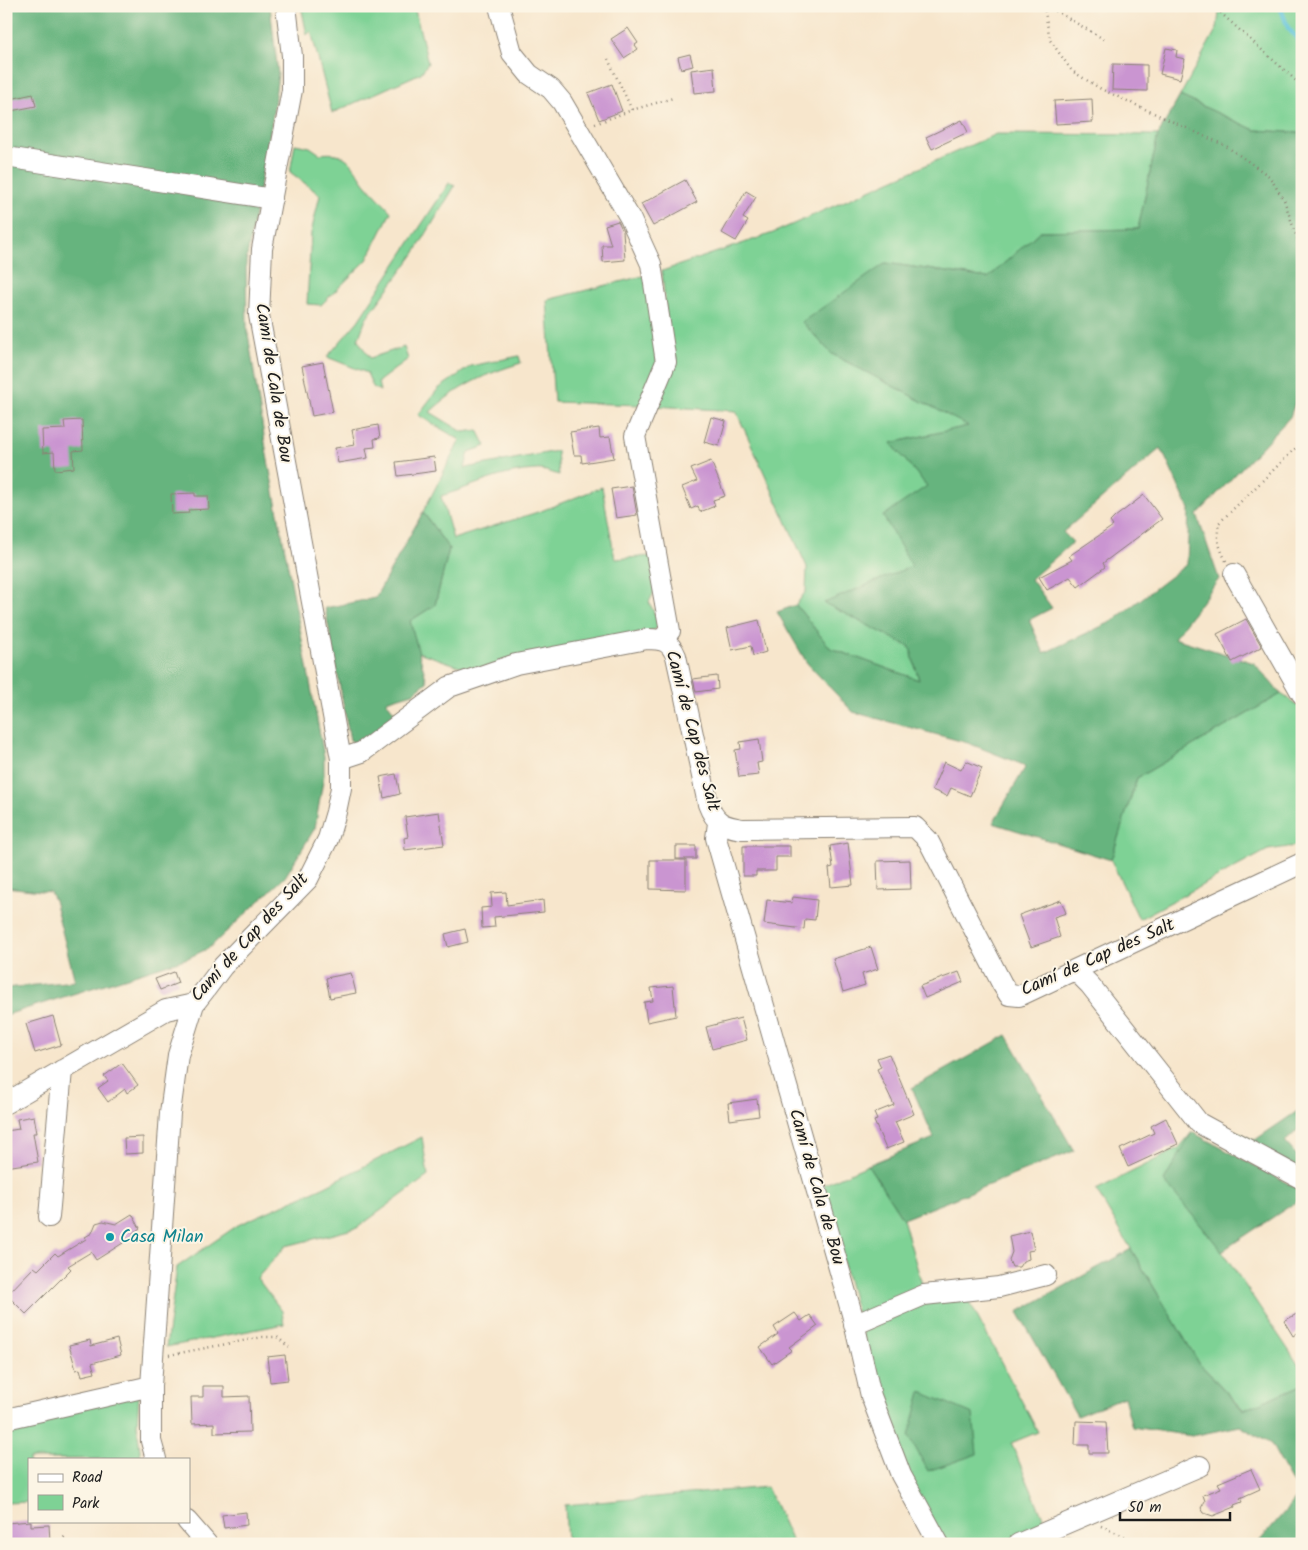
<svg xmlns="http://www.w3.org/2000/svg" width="1308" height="1550" font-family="Kalam,sans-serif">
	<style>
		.green { fill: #7ed295; stroke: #4d7758 }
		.forest { fill: #66b47e; stroke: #41684d; fill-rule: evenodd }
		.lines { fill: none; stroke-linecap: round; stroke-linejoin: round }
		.stream { stroke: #5ec4dc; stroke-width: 4.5 }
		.building { fill: #ca95d1 }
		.minor-casing { stroke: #8a8174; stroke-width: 22 }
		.path { stroke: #8a8174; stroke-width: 2.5; stroke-dasharray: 1 4; stroke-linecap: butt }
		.minor { stroke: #fff; stroke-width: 20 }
		.culture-dot { fill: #0f9aa8; stroke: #fcf5e5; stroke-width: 2 }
		.labels { text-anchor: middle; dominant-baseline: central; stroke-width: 4; stroke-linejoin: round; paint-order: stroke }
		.street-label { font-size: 18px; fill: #1c1c1c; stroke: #fcf5e5 }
		.culture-label { font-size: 18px; fill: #0d838f; stroke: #fcf5e5; text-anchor: start }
	</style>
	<rect width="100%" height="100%" fill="#fcf5e5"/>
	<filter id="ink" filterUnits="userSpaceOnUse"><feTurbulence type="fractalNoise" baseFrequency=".02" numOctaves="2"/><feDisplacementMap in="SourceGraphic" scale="10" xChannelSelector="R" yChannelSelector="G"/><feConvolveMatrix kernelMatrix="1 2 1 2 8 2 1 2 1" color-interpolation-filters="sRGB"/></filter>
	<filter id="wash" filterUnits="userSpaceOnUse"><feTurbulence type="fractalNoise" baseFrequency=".0096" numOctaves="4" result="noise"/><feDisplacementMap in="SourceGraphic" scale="20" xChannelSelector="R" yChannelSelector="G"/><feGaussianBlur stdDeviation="1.12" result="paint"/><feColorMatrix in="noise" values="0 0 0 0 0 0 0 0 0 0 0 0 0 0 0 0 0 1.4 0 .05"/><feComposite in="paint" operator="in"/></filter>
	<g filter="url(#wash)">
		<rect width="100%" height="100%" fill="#f7e6cc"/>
		<path class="green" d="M301 6H414L428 63 421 73 332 113 311 31 307 35Z
			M1220 6H1302V133L1255 130 1180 96 1217 28Z
			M996 134 1158 135 1138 229 1040 231 988 278 886 263 832 354 969 426 891 443 927 486 912 567 825 603 910 647 919 680 830 648 796 605 806 591 807 567 736 411 655 406 671 366 662 271 773 233Z
			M295 144 310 147 320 154C348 150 352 165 365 183 373 193 383 202 391 212L367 260 321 305 307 304 311 233 320 195 290 172Z
			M449 183 455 186 414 254 366 319 358 340 370 358 404 347 408 359 378 382 380 391 373 387 367 373 327 357 358 321Z
			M647 275 657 362 641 405 554 402 547 300Z
			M519 356 521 363C485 374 458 386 430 412L463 432 478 430 486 446 469 452 465 468 557 451 559 475C552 473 543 469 536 470 502 471 472 487 441 496L453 539 541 511 602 487 615 559 652 556 658 584 649 602 660 625 654 630 471 670 418 652 410 621 435 605 449 549 423 512 460 440 418 415 438 389 471 366Z
			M1281 694 1302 708V845L1268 850 1139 919 1111 860 1137 778Z
			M1192 1132 1165 1181 1222 1251 1302 1370V1385L1244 1410 1199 1363 1096 1190 1179 1148Z
			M422 1137 428 1176 357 1228 286 1246 257 1278 282 1311 284 1324 166 1347 177 1267 238 1225 323 1187Z
			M868 1165 903 1219 924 1291 858 1318 823 1185Z
			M968 1299 1038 1432 1011 1443 1045 1522 1011 1544H945L907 1474 879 1399 862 1332 927 1302Z
			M139 1394 137 1425 141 1459H29V1502L6 1503V1426Z
			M767 1487 793 1544H567L565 1505Z
			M1071 1532 1101 1544H1043Z"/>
		<path class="forest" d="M6 6H270L278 74 272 121 246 262 247 327 267 455 324 756V775L315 828 285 877 209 948 188 958 6 1015V988L75 981 54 900 50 892 6 887Z
			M1180 96 1255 130 1302 133V382L1290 417 1197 515 1219 579 1174 638 1254 663 1281 694 1137 778 1111 860 993 823 1026 766 968 743 853 712 807 663 777 612 796 605 830 648 919 680 910 647 824 603 912 566 883 516 927 486 891 443 968 426 832 354 802 322 886 263 988 278 1040 231 1138 229 1158 135ZM1161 448 1189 509 1187 564 1111 622 1044 653 1029 620 1052 608 1031 579 1073 542 1063 532Z
			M423 512 449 549 435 605 410 621 427 682 413 693 386 701 398 717 358 745 350 740 325 608 375 598Z
			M1007 1035 1074 1151 903 1219 868 1165 934 1138 912 1088Z
			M1302 1108V1126L1285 1142 1302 1161V1174L1211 1120 1255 1140Z
			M1192 1132 1302 1191V1198L1222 1251 1164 1181Z
			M1131 1249 1199 1363 1243 1410 1302 1385V1544H1257L1299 1495 1271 1444 1240 1426 1192 1436 1132 1427 1124 1397 1077 1416 1018 1312Z
			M921 1392 973 1414 977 1454 928 1471 909 1436Z"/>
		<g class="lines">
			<path class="stream" d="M1280 6 1288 28 1302 44"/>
		</g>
		<g id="blocks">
			<path class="building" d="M628 28 638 43 635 45 638 49 624 58 611 39Z
				M1166 48 1177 50 1176 57 1185 59 1180 79 1160 74Z
				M690 54 693 66 681 69 678 57Z
				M1113 64 1147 65V91L1112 90Z
				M714 67 716 91 694 93 691 70Z
				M612 84 622 111 599 120 588 93Z
				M33 94 36 106 6 112V100Z
				M1092 99 1093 122 1056 124 1054 101Z
				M962 120 968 132 932 149 926 137Z
				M685 180 697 202 653 226 641 204Z
				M746 191 756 197 743 218 748 221 736 241 722 233Z
				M618 221 623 231 625 260 603 262 602 245H611L605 225Z
				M323 362 333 412 312 416 302 366Z
				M711 417 726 421 719 446 704 442Z
				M82 420 83 450 73 451 74 468 55 470 54 452 43 453 42 430 65 429 64 421Z
				M378 425 380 438 374 439 375 447 366 448 368 458 338 463 335 448 355 445 352 430Z
				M599 428 600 438 610 437 614 458 582 463 581 455H574L570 432Z
				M434 457 436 471 398 476 396 462Z
				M711 461 725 496 713 500 715 506 700 512 698 506 691 509 682 487 697 481 691 469Z
				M632 486 637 515 616 518 611 489Z
				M195 493V496H208L209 509 188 510 189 513 172 514 171 494Z
				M1144 495 1162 519 1103 563 1105 567 1078 587 1070 577 1047 590 1039 577 1072 560 1069 556 1113 526 1110 522 1115 517Z
				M1246 619 1262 647 1232 662 1217 634Z
				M759 620 766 652 753 656 751 646 732 650 727 628Z
				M717 676 718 689 696 692 693 679Z
				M759 739 762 762 757 763 759 775 739 777 735 750 741 749 740 742Z
				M966 761 982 768 970 796 951 788 947 796 932 790 944 762 961 770Z
				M396 774 400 794 384 798 380 777Z
				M439 812 444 845 405 850 404 838 408 837 405 817Z
				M848 843 853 885 831 887 829 868 833 867 830 846Z
				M676 846H696V859H676Z
				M743 846H790V857H776V871H756V876H743Z
				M650 860H686V890L650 889Z
				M910 860 911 889 878 890 877 861Z
				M506 892 507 905 543 900 544 912 494 917 495 927 482 928 481 908 492 907 491 893Z
				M793 897 817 900 815 920 805 919 804 929 764 924 767 900 792 903Z
				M1061 900 1066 913 1054 917 1060 937 1031 947 1019 915Z
				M465 929 468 942 448 947 445 934Z
				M871 947 878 969 862 974 865 985 843 992 833 959Z
				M174 972 178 983 160 990 155 979Z
				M959 972 963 982 925 998 920 986Z
				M351 973 356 993 330 998 326 978Z
				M673 986 676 1016 647 1022 644 1002 653 1001 651 988Z
				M53 1016 61 1045 35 1053 26 1024Z
				M741 1018 747 1040 712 1049 706 1027Z
				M889 1054 914 1114 895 1122 904 1142 886 1149 874 1121 877 1120 874 1113 894 1105 877 1069 881 1067 877 1058Z
				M122 1063 138 1085 127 1093 125 1089 108 1102 98 1088 108 1081 104 1076Z
				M757 1099 759 1116 730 1120 728 1103Z
				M34 1116 37 1133H33L38 1162 6 1167V1131L19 1129 17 1119Z
				M1166 1118 1178 1144 1128 1167 1120 1149 1154 1133 1151 1126Z
				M143 1137V1153L125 1154 124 1138Z
				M132 1214 140 1228 133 1233 134 1236 96 1260 91 1252 68 1266 71 1269 26 1314 7 1295 34 1267 38 1270 55 1253 58 1256 86 1239 85 1237 92 1233 96 1223 103 1221 116 1224Z
				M1030 1231 1034 1250 1028 1251 1029 1259 1023 1261 1019 1267H1012L1009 1260 1012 1252 1009 1236Z
				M1302 1311V1330L1293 1336 1284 1321Z
				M795 1313 801 1321 810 1315 818 1326 789 1347 792 1350 772 1364 760 1347 778 1334 774 1327Z
				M117 1339 121 1355 92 1363 95 1373 82 1376 80 1369 76 1370 69 1345 90 1340 91 1346Z
				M285 1355 288 1380 270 1382 267 1357Z
				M203 1386H224V1397L249 1396 250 1432 214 1433V1423L192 1424 191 1397H203Z
				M1076 1421 1106 1422 1108 1453H1089V1445H1075Z
				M1251 1469 1260 1489 1240 1498 1242 1502 1234 1505 1235 1507 1213 1516 1204 1513 1201 1508 1205 1501 1203 1495 1221 1488 1218 1483Z
				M246 1512 247 1525 224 1528 222 1515Z
				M31 1521V1526L49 1525 50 1541 6 1543V1523Z"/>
		</g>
	</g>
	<g filter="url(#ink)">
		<use href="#blocks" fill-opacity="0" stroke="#8a8174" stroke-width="1"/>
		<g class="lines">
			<defs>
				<path id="minor" d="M499 6 512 53 529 74 551 89 562 102 630 218 651 264 666 362 635 436 670 631 662 639
					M6 157 272 199
					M1234 574 1302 694
					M341 759 362 752 449 687 516 664 647 639C663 639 670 641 676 656L708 804C715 823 723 826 742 829L915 827 928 840 1002 984 1009 995 1019 996 1302 863
					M718 823 716 838 852 1314 871 1396 901 1475 939 1544
					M1076 971 1090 985 1199 1123 1302 1179
					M6 1103 166 1010 194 1004
					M49 1217 62 1070
					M854 1325 924 1295 999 1287 1046 1275
					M6 1419 151 1386
					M156 1459 151 1441V1386L170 1113 178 1055 194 1004 205 990 223 966 308 879 328 839 336 812 341 788V759L259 315 262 249 292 90V56L286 6
					M187 1521 207 1544
					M1018 1544 1200 1466"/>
			</defs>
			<use href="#minor" class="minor-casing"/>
			<path class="path" d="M1044 6 1050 40 1072 71 1101 89 1226 146 1269 176 1284 200 1302 252
				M1047 6 1107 41
				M1213 6 1302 86
				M632 110 673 98
				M595 124 632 110 608 59
				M1226 561C1219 547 1216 538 1219 523L1302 442
				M169 1355 263 1337H277L289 1347
				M1101 1526 1142 1544
				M56 1544 67 1535"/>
			<use href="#minor" class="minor"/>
		</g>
	</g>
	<circle class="culture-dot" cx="110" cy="1237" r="5"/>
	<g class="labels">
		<g class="street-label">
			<text transform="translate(273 383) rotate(81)">Camí de Cala de Bou</text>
			<text transform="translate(692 731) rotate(75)">Camí de Cap des Salt</text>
			<text transform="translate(250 938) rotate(-48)">Camí de Cap des Salt</text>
			<text transform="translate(1098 958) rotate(-24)">Camí de Cap des Salt</text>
			<text transform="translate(816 1187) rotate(74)">Camí de Cala de Bou</text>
		</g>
		<g class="culture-label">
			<text x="120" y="1237">Casa Milan</text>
		</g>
	</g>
	<rect width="1308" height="1550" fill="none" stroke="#fcf5e5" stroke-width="25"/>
	<rect x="28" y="1458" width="162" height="65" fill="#fcf5e5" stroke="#a29e95"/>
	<rect x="38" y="1474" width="25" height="8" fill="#ffffff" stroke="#a29e95"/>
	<text x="72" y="1482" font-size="15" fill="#1c1c1c">Road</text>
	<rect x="38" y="1495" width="25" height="15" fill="#7ed295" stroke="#a29e95"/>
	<text x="72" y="1508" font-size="15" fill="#1c1c1c">Park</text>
	<path d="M1120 1512v8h110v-8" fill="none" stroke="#1c1c1c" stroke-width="2.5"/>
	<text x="1128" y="1512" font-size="15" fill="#1c1c1c" stroke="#fcf5e5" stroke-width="4" paint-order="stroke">50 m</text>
</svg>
